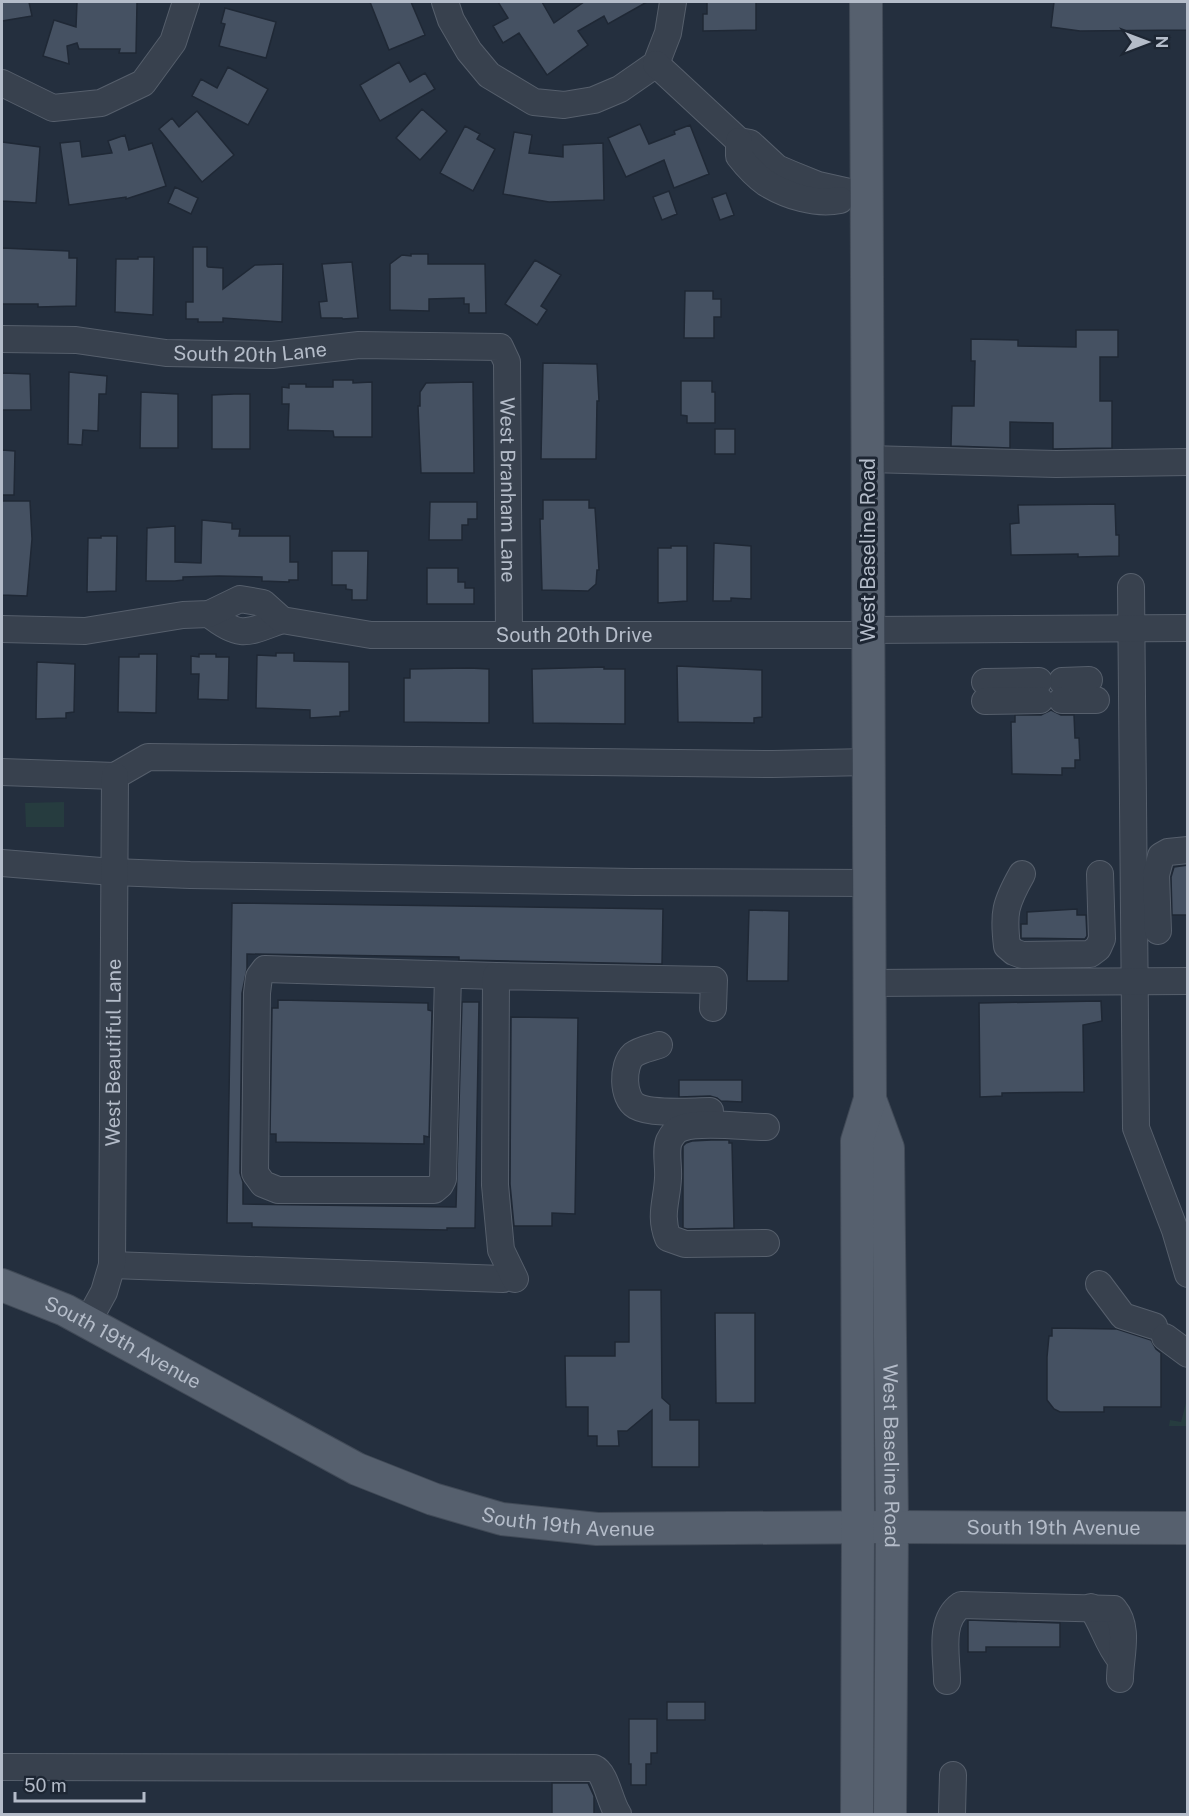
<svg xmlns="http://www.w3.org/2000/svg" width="1189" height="1816" font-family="'Public Sans',sans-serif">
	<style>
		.green { fill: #263c3f }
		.building { fill: #455162; stroke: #1f2835; stroke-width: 1.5 }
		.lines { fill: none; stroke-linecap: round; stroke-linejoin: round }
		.minor-casing { stroke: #565f6c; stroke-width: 28 }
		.major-casing { stroke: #414a57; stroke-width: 34 }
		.minor { stroke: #38414e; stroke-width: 26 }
		.major { stroke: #56606e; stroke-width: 32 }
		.labels { text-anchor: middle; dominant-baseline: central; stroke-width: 6; stroke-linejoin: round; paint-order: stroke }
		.street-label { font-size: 20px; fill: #b4bcc9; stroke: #1d2633 }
	</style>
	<rect width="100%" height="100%" fill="#242f3e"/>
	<path class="green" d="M64 802V827H26L25 803Z
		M1187 1399V1426H1169L1170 1420 1181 1422Z"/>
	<path class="building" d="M2 2H29L32 16 2 21Z
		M77 2H137L136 53H119L120 49H79L77 43 67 46 69 64 43 56 54 20 76 27Z
		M370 2H411L425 35 389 50Z
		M498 2H542L554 23 584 2H647L608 24 604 16 578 31 588 45 547 75 519 33 503 43 493 26 508 18Z
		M707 2H756V30L703 31V14H707Z
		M1054 2H1188V30L1080 31 1051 27Z
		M225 8 276 22 266 58 219 46 225 24 221 23Z
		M399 62 410 82 425 73 435 89 380 121 360 85Z
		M228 67 268 89 248 125 192 96 201 79 217 88Z
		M422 109 447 131 420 160 396 138Z
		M197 111 234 155 202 182 159 129 172 118 179 127Z
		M640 124 649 144 675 134 674 131 690 125 709 174 674 188 664 160 626 177 608 138Z
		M465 126 480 134 477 139 495 149 473 191 440 173Z
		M514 132 532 135 529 153 563 157V145L603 143 604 200 549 202 503 194Z
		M125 135 129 150 152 143 166 186 126 199V197L69 205 60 143 80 141 82 157 112 153 108 141Z
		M2 142 40 147 36 203 2 201Z
		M175 187 198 198 191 214 168 203Z
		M669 191 677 214 662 220 653 197Z
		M726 193 734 215 720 220 712 198Z
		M193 247H207V266L208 267 223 268V289L255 265 283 264 282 322 223 318V322H198V319H186V302H193Z
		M2 248 69 251V258H77L76 306 38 307V304H2Z
		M411 254H428V264H485L486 313H469V304H464V298L429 299V311L390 310V264L402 255 411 256Z
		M138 257H154L153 315 115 312 116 259H138Z
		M535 260 561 275 541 306 547 310 537 325 505 304Z
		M352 262 358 318 343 319 342 318H321L319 302 327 301 322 264Z
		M685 291H713V299H721V317H714V338H684Z
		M1076 330H1118V357H1100V401H1112V448L1053 449V423L1010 422V448L951 446 952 406H974L975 361H971V339L1018 340V346L1076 347Z
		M543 363 597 364 599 401H597L596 459H541Z
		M69 372 107 376 106 394H99L98 431 83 430 82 445 68 444Z
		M2 373 30 374 31 410H2Z
		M333 380H353V383L372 382V437H334L333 431 288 430 289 404H282V387L289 388V384H306V387H333Z
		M681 381H712V392H715V423H687V416L681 415Z
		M473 382 474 473H421L418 406H420V392L426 383Z
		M141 392 178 394V448H140Z
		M234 394H250V449H212V395Z
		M715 429H735V454H715Z
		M2 450 15 451 14 495H2Z
		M543 500H589V508H595L599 570H597L596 584 588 591 542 590 540 519H543Z
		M2 501H30L32 539 27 596 2 595Z
		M430 502H477V519H468V525H462V540H429Z
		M1115 504 1116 535H1119V556L1078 557V554L1011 555 1010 524 1019 523 1018 505Z
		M202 520 232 523V529H240L239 536H290V562H298V580H289V582L262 581V577L219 576 183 577V580L175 581H146L147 528 175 526V562L201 563Z
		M101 536H117L116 591 87 592 88 538H101Z
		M714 543 751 546V599L731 598V601H713Z
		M671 546H687V601L658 603V548H671Z
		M332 551H368L367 600H352V590L346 589V585H332Z
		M427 568H458V582H465V588H474V604H427Z
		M276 653H294V661L349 662V711L340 712V716L310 718V710L256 708 257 655 276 656Z
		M139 654H157L156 713 118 712 119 657H139Z
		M199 654H216V657H229L228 700 198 699 199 674H191V656L199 657Z
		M37 662 75 664 74 712 66 713V718L36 719Z
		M677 666 762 670V717L754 718V723L678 722Z
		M604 667V669H625V724L533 723 532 669Z
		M469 668 489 669V723L404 722V678H410V669Z
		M1051 710 1061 715H1074L1075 738H1079L1080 760H1075V768H1062V775L1012 774 1011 722H1015V715H1041Z
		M1188 865V915H1172L1171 877 1174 867Z
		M232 903 663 909 662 964 459 960V957L247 954V969L242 993 240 1173 243 1182V1204L456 1207 462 1002H479L475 1228H447V1230L252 1227V1223H227Z
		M1077 909V915H1086L1087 936 1085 939 1021 938V924H1027V912Z
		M749 910 789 911 788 981H747Z
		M278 1000 428 1003V1010L432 1011 429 1137 424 1136V1144L276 1142V1134H270L272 1008H278Z
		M1101 1001 1102 1021 1083 1025 1084 1092 1002 1093V1096L980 1097 979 1003Z
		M511 1017 578 1018 575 1214 552 1213V1226H514L510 1184Z
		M679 1080H742V1102L721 1101 717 1098 710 1096 679 1097Z
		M711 1140H729V1143H732L734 1228 687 1229 683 1228V1146L686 1143 692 1141Z
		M629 1290H661L662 1398 670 1405V1420H699V1467H652V1410L627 1431H618L619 1446H597V1436H588V1407H566L565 1356H615V1342H629Z
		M715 1313H755V1403H716Z
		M1052 1328 1117 1329 1151 1340 1156 1349 1161 1353V1407H1104V1412H1060L1054 1409 1047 1400V1357L1049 1336H1052Z
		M968 1620 1060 1623V1647H986V1652H968Z
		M667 1702H705V1720H667Z
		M629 1719H657V1753H651V1764H646V1785H631V1764H629Z
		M552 1783H588L594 1796V1815H552Z"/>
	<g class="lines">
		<defs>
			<g id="minor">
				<path d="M445 2 451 20 469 51 489 75 534 102 564 105 594 100 620 89 656 64 668 33 673 2"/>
				<path d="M656 64 739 141 750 143 777 168 791 174 818 185 867 196"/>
				<path d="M2 83 53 108 101 103 143 83 173 42 186 2"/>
				<path d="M739 141V156C746 165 756 176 766 183 787 196 816 205 840 200"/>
				<path id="s1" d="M2 339 76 340 166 353 272 355 359 345 500 347 507 362 509 634"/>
				<path d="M868 459 1056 464 1188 462"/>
				<path d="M1131 587 1136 1128 1175 1230 1188 1274"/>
				<path d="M209 614C241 640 248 632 282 620"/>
				<path id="s2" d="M2 629 85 631 183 615 209 614 240 599 263 603 282 620 371 635H868"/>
				<path d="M868 630 1188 628"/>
				<path d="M1062 681 1089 680"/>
				<path d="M985 682 1039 681"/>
				<path d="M1062 700H1096"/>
				<path d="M985 701 1040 700"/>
				<path d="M2 772 115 776 148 757 773 764 868 762"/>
				<path d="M2 863 113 872 190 875 634 882 869 883"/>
				<path d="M1022 874C1005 904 1003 913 1007 946L1014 952 1022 955 1090 954 1098 948 1102 939 1100 874"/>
				<path d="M1158 931 1156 875 1161 856 1168 852 1188 850"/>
				<path d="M448 975 443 1179 440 1185 434 1190H278L263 1184 255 1173 257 993 259 977 265 969 496 976"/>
				<path d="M870 983 1188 981"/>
				<path d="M659 1045C651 1048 641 1049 633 1055 622 1065 622 1098 636 1106 652 1115 691 1111 710 1111"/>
				<path d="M766 1127C746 1127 699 1121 682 1128 675 1130 672 1135 669 1141 665 1151 669 1167 668 1178 667 1201 659 1215 668 1238L685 1244 766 1243"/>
				<path d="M112 1265 503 1279"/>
				<path d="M515 1279 501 1250 495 1185 496 976 714 980 713 1008"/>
				<path d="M1099 1284 1123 1316 1154 1326"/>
				<path id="s3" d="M87 1323 104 1292 112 1265 115 776"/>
				<path d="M1165 1337 1188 1354"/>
				<path d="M1091 1607C1103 1623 1107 1644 1120 1659"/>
				<path d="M947 1681C947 1656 938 1621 961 1605L1114 1609C1130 1628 1120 1656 1120 1679"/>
				<path d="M2 1767 594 1768C606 1773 610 1803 618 1814"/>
				<path d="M952 1814 953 1775"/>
			</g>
			<g id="major">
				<path id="s4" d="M870 1099 888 1148 892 1527 890 1814"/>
				<path id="s5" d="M2 1285 65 1310 357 1469 433 1499 502 1519 597 1529 892 1527 1188 1528"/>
				<path d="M857 1814 858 1527 857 1141 870 1099 866 2"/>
			</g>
		</defs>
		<use href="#minor" class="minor-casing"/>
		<use href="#major" class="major-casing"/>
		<use href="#minor" class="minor"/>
		<use href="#major" class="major"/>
	</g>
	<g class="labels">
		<g class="street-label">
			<text stroke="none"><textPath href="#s1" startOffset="249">South 20th Lane</textPath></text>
			<text stroke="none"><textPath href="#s1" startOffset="644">West Branham Lane</textPath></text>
			<text transform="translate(868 550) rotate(-90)">West Baseline Road</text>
			<text stroke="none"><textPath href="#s2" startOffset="585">South 20th Drive</textPath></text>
			<text stroke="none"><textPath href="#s3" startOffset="276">West Beautiful Lane</textPath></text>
			<text stroke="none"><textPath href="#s5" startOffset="134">South 19th Avenue</textPath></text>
			<text stroke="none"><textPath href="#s4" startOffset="360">West Baseline Road</textPath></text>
			<text stroke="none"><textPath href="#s5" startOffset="620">South 19th Avenue</textPath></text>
			<text stroke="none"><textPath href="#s5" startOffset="1106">South 19th Avenue</textPath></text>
		</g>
	</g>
	<rect width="1189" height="1816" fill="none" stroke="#b4bcc9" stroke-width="6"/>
	<g transform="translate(1147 42) rotate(90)" stroke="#1d2633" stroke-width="4.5" paint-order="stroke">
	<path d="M0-4.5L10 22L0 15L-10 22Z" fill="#b4bcc9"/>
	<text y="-9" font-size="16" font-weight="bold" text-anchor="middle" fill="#b4bcc9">N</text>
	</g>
	<path d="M15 1792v9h129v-9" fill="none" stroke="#b4bcc9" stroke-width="3"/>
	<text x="24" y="1792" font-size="18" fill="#b4bcc9" stroke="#1d2633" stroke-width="4.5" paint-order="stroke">50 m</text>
</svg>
